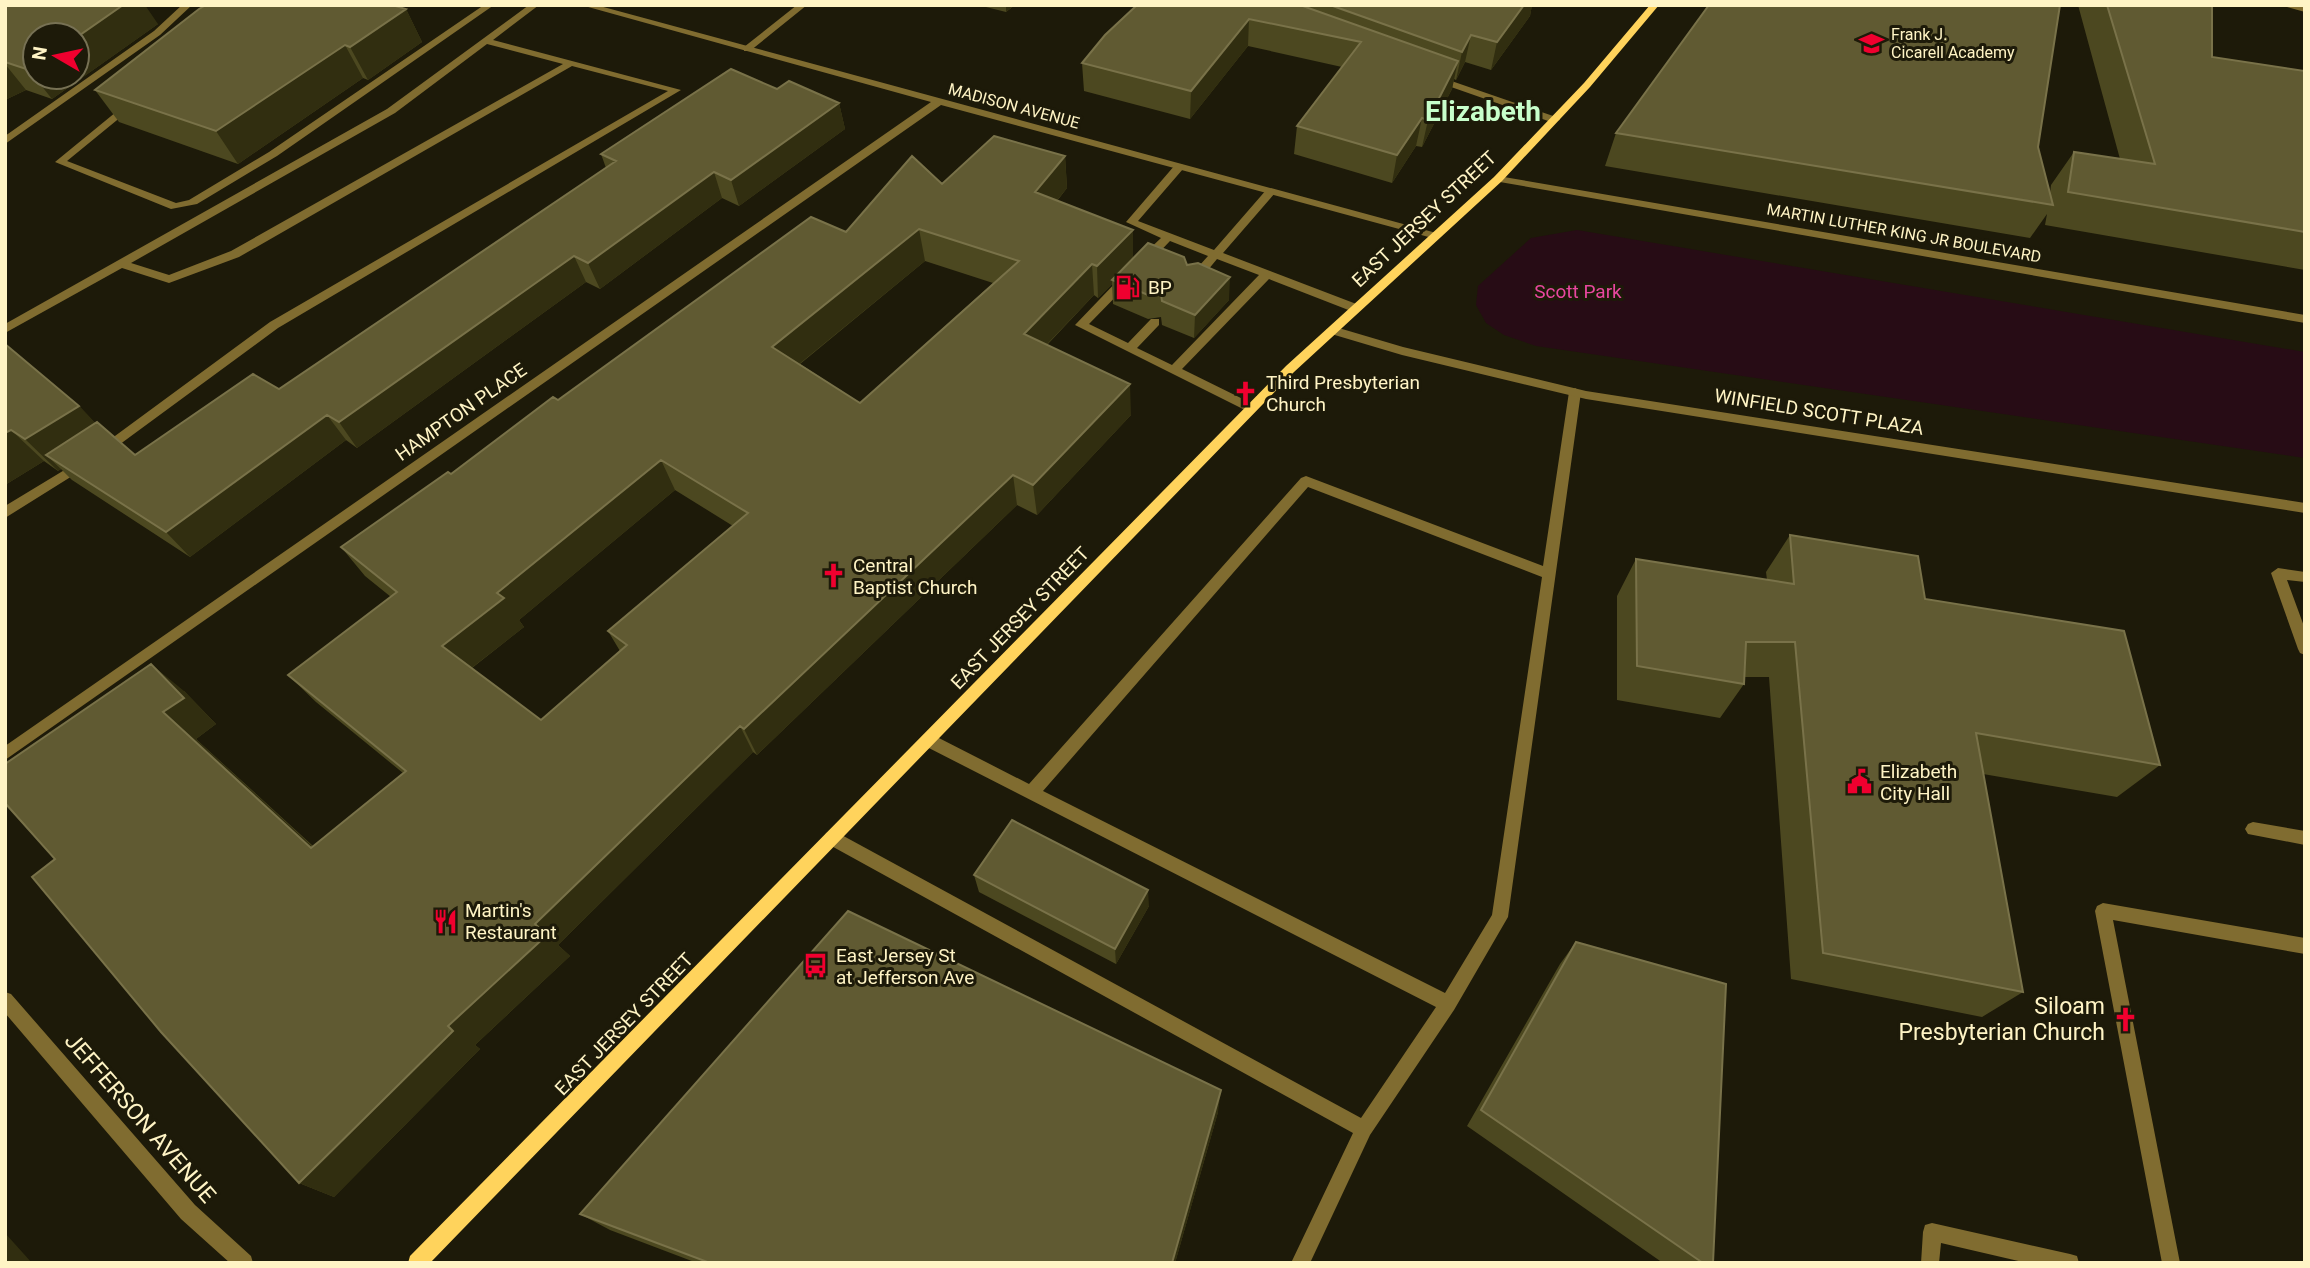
<svg xmlns="http://www.w3.org/2000/svg" width="2310" height="1268" font-family="Roboto,sans-serif">
	<style>
		.green { fill: #270c15 }
		.lines { fill: none; stroke-linecap: round; stroke-linejoin: round }
		.lane { fill: #806c30; fill-rule: evenodd }
		.street { fill: #806c30; fill-rule: evenodd }
		.secondary { fill: #ffd35c; fill-rule: evenodd }
		.wall { fill: #4c4820; fill-rule: evenodd }
		.shaded-wall { fill: #312e10 }
		.building { fill: #605a32; stroke: #797249; stroke-width: 2; fill-rule: evenodd }
		.labels { text-anchor: middle; dominant-baseline: central; stroke-width: 6; stroke-linejoin: round; paint-order: stroke }
		.far-poi-label { font-size: 16px; fill: #fff4c5; stroke: #1d1a09; text-anchor: start }
		.far-street-label { font-size: 16px; fill: #fff4c5; stroke: #1d1a09 }
		.street-label { font-size: 19px; fill: #fff4c5; stroke: #1d1a09 }
		.poi-label { font-size: 19px; fill: #fff4c5; stroke: #1d1a09; text-anchor: start }
		.park-label { font-size: 19px; fill: #e947a0; stroke: #1d1a09 }
		.near-poi-label { font-size: 23px; fill: #fff4c5; stroke: #1d1a09; text-anchor: end }
		.near-street-label { font-size: 23px; fill: #fff4c5; stroke: #1d1a09 }
		.far-town-label { font-size: 28px; font-weight: bold; fill: #c7ffcb; stroke: #1d1a09 }
	</style>
	<rect width="100%" height="100%" fill="#1d1a09"/>
	<path class="green" d="M1577 230 2305 352V458L1536 346 1504 335 1486 323 1476 305 1478 286 1531 238Z"/>
	<g class="lines">
		<path class="lane" d="M182 5H192L160 35 5 144V136L154 31Z
			M484 5H494L277 156 197 204 171 209 55 162 127 103H133V107L67 161 176 203 189 200 269 152Z
			M529 5H539L493 40 681 90 278 328 108 453H100L98 450 100 447 270 322 668 91 572 66 239 257 169 283 122 268 5 333V324L387 109ZM487 44 563 64 231 251 169 275 131 263 395 113Z
			M797 5H807L750 51H744V47Z
			M2286 5 2305 6V12L2287 7Z
			M1437 76 1559 118 1560 120 1551 122 1434 81 1432 79Z
			M1179 164 1183 165V169L1138 221 1214 250 1267 189H1275V193L1223 253 1359 305 1361 308 1359 311H1351L1269 279 1182 369 1255 405 1257 408 1255 411H1247L1075 325 1122 276H1130V282L1089 324 1128 343 1151 319H1159V325L1137 348 1172 365 1259 275 1217 259 1198 282H1190V276L1208 256 1170 241 1149 263H1141V257L1161 238 1126 222 1175 165Z
			M1575 388 1581 392 1508 917 1454 1010 1370 1135 1310 1263H1291L1353 1133 826 843 824 838 826 833 832 831 838 833 1361 1118 1436 1007 923 745 921 740 923 735 928 734 933 735 1029 784 1301 478 1306 476 1543 566 1569 392ZM1308 487 1542 577 1492 915 1445 993 1043 791Z
			M81 460 87 465 85 468 5 518V506Z
			M2278 568 2305 572V582L2287 580 2305 629V655L2300 653 2298 649 2271 573Z
			M2253 822 2305 831V845L2248 834 2245 829 2248 824Z
			M2103 903 2305 938V954L2113 920 2180 1263H2162L2095 911 2097 906Z
			M1932 1223 2070 1254 2077 1256 2079 1263H2027L1941 1243 1939 1263H1921L1923 1232 1925 1225Z"/>
		<path class="street" d="M581 5H596L1440 234 1441 236 1436 239 941 105 5 760V746L931 102Z
			M1498 176 2305 315V323L1494 181V177Z
			M1332 326 1403 347 1586 391 2305 503V513L1586 399 1402 355 1328 333 1326 330Z
			M5 992 11 994 195 1205 251 1256 253 1263H230L181 1219 5 1013Z"/>
		<path class="secondary" d="M1650 5H1659L1590 87 1502 181 1294 372 430 1263H408L410 1256 1286 366 1494 177 1584 83Z"/>
	</g>
	<path class="wall" d="M5 5 158 24 52 99 26 90 5 100Z
		M978 5H1015L1006 12Z
		M1137 5H1532L1530 16 1491 70 1465 62 1456 80 1454 79 1452 89 1422 147 1416 146 1392 183 1294 154 1297 126 1342 67 1248 46 1190 119 1084 91 1082 63Z
		M2078 5H2212V57L2305 71V270L2045 225 2047 214 2030 238 1605 166 1616 133 2038 147 2050 194 2051 185 2074 152 2120 159Z
		M396 6 406 9 422 42 368 80 363 78 238 164 119 122 95 90Z
		M777 89 839 103 845 129 739 206 722 198 600 289 586 282 357 448 346 440 190 557 72 480 61 469 58 471 44 461 5 485V344L79 406 95 423 135 455 279 389 606 168 601 154Z
		M1065 156 1067 188 1057 201 1133 230V259L1187 265 1229 300 1194 338 1162 325 1161 317 1148 319 1113 304 1112 284 1098 298 1094 295 1047 345 1131 415 1037 515 1017 505 757 755 753 752 558 945 570 956 475 1045 480 1049 334 1197 299 1183 55 859 184 691 216 724 196 739 313 846 403 773 316 702 288 675 391 597 365 576 341 547 451 474 558 400 846 232 942 184ZM925 261 993 283 860 403 800 364ZM675 490 733 526 608 631 620 651 541 720 472 668 524 627 519 620Z
		M1790 535 1925 599 2160 765 2117 797 1983 774 2023 992 1982 1017 1791 979 1769 677H1744V684L1720 718 1617 700V596L1636 559 1767 580 1766 572Z
		M974 875 1149 906 1116 964 979 892Z
		M1576 942 1713 1263H1663L1467 1126 1560 964Z
		M1218 1112 1175 1263H697L610 1230 580 1214Z"/>
	<path class="shaded-wall" d="M123 5H145L158 24 52 99 29 70 35 66V77H77V37Z
		M374 5H395L399 14 406 9 422 42 368 80 350 47Z
		M1006 5H1015L1006 12Z
		M1523 5H1532L1530 16 1491 70 1497 42Z
		M1249 19 1248 46 1190 119 1191 91Z
		M1471 35 1465 62 1456 80 1462 52Z
		M345 45 363 78 238 164 216 131Z
		M1458 61 1452 89 1422 147 1428 120Z
		M5 64 26 90 5 100Z
		M839 103 845 129 739 206 731 180Z
		M1422 118 1416 146 1392 183 1397 155Z
		M1065 156 1067 188 1038 224 1035 192Z
		M714 172 722 198 600 289 588 263Z
		M919 229 925 261 782 378 772 347Z
		M1133 230V262L1112 280V284L1098 298 1097 266Z
		M574 256 586 282 357 448 339 422Z
		M1092 264 1094 295 1027 365 1024 334Z
		M1230 277 1229 300 1194 338 1195 315Z
		M1130 384 1131 415 1037 515 1033 485Z
		M79 406 110 438 46 455 61 469 58 471 25 439Z
		M327 415 346 440 190 557 166 532Z
		M11 430 44 461 5 485V433Z
		M661 460 675 490 519 620 524 627 465 673 442 646 497 593Z
		M1013 475 1017 505 757 755 744 729Z
		M151 664 184 691 216 724 196 739 340 872 311 848 163 712Z
		M740 726 753 752 558 945 570 956 475 1045 480 1049 334 1197 299 1183 448 1026 535 924Z
		M1148 890 1149 906 1116 964 1115 949Z
		M1221 1090 1218 1112 1175 1263H1172Z
		M5 1233 32 1263H5Z"/>
	<path class="building" d="M5 5H123L77 37V35H35V66L29 70 5 62Z
		M206 5H392L406 9 350 47 345 45 216 131 95 90 199 9Z
		M1137 5H1300L1458 61 1428 120 1422 118 1397 155 1297 126 1361 42 1249 19 1191 91 1082 63 1105 35Z
		M1330 5H1524L1497 42 1471 35 1462 52Z
		M1709 5H2060L2038 147 2053 205 1616 133Z
		M2107 5H2212V57L2305 71V232L2068 192 2074 152 2155 164Z
		M731 69 777 89 789 81 839 103 731 180 714 172 588 263 574 256 339 422 327 415 166 532 46 455 97 422 135 455 253 374 279 389 616 161 601 154Z
		M994 136 1065 156 1035 192 1133 230 1097 266 1092 264 1024 334 1130 384 1033 485 1013 475 744 729 740 726 535 924 547 935 448 1026 453 1031 299 1183 161 1032 32 877 55 859 5 803V764L151 664 184 698 163 712 311 848 406 771 288 675 397 592 341 547 448 472 451 474 553 397 558 400 811 217 846 232 912 156 942 184ZM919 229 1019 261 860 403 772 347ZM661 460 748 513 608 631 627 645 541 720 442 646 504 598 497 593Z
		M1148 243 1184 257 1187 265 1198 263 1230 277 1195 315 1162 301 1161 294 1148 295 1112 280Z
		M5 344 79 406 25 439 11 430 5 433Z
		M1790 535 1918 556 1925 599 2124 631 2160 765 1976 733 2023 992 1823 953 1795 642H1746L1744 684 1637 666 1636 559 1794 584Z
		M1012 820 1148 890 1115 949 974 875Z
		M848 911 1221 1090 1172 1263H710L580 1214Z
		M1576 942 1726 984 1713 1263H1703L1481 1110Z"/>
	<defs>
		<symbol id="school-bare" viewBox="-9 -9 18 18"><path d="M0-5L7-2L0 1L-7-2ZM-4 1L0 2.5L4 1V4Q0 6-4 4Z" fill="#f0002f" stroke="#1d1a09" stroke-width="2.5" paint-order="stroke"/></symbol>
		<symbol id="fuel-bare" viewBox="-9 -9 18 18"><path d="M-5.5-6h7V0h2V4h1.3V-2.5L3-4.5l.8-.8L6-3V5H2.5V1h-1V6h-7ZM-4.2-4.7v3.2H.2V-4.7Z" fill="#f0002f" stroke="#1d1a09" stroke-width="2.5" paint-order="stroke"/></symbol>
		<symbol id="church-bare" viewBox="-9 -9 18 18"><path d="M-1.2-6h2.4v3.5h3.3v2.4h-3.3V6h-2.4V-.1h-3.3v-2.4h3.3Z" fill="#f0002f" stroke="#1d1a09" stroke-width="2.5" paint-order="stroke"/></symbol>
		<symbol id="civic-bare" viewBox="-9 -9 18 18"><path d="M-.6-6.5H3V-4.5H.6V-3L4-1V1h2V6H-6V1h2V-1L-.6-3ZM-1.2 2.5V6h2.4V2.5Z" fill="#f0002f" stroke="#1d1a09" stroke-width="2.5" paint-order="stroke"/></symbol>
		<symbol id="restaurant-bare" viewBox="-9 -9 18 18"><path d="M-5-6h1v4h1v-4h1v4h1v-4h1v5L-1.5 .5V6h-2V.5L-5-1ZM5-6V6H3V1.5H1.5Q1.5-4 5-6Z" fill="#f0002f" stroke="#1d1a09" stroke-width="2.5" paint-order="stroke"/></symbol>
		<symbol id="bus-bare" viewBox="-9 -9 18 18"><path d="M-5-6H5V4H4V6H2V4H-2V6H-4V4H-5ZM-3.5-4V0h7V-4ZM-3.5 1.2v1.5H-2V1.2ZM2 1.2v1.5H3.5V1.2Z" fill="#f0002f" stroke="#1d1a09" stroke-width="2.5" paint-order="stroke"/></symbol>
	</defs>
	<g fill-rule="evenodd">
		<use href="#school-bare" x="1854" y="26" width="35" height="35"/>
		<use href="#fuel-bare" x="1110" y="270" width="35" height="35"/>
		<use href="#church-bare" x="1228" y="376" width="35" height="35"/>
		<use href="#church-bare" x="816" y="558" width="35" height="35"/>
		<use href="#civic-bare" x="1842" y="764" width="35" height="35"/>
		<use href="#restaurant-bare" x="428" y="904" width="35" height="35"/>
		<use href="#bus-bare" x="798" y="948" width="35" height="35"/>
		<use href="#church-bare" x="2108" y="1002" width="35" height="35"/>
	</g>
	<g class="labels">
		<g class="far-poi-label">
			<text x="1891" y="34">Frank J.<tspan x="1891" dy="18">Cicarell Academy</tspan></text>
		</g>
		<g class="far-street-label">
			<text transform="translate(1014 106) rotate(15)">MADISON AVENUE</text>
			<text transform="translate(1904 233) rotate(10)">MARTIN LUTHER KING JR BOULEVARD</text>
		</g>
		<g class="street-label">
			<text transform="translate(1424 219) rotate(-43)">EAST JERSEY STREET</text>
			<text transform="translate(461 412) rotate(-35)">HAMPTON PLACE</text>
			<text transform="translate(1819 412) rotate(9)">WINFIELD SCOTT PLAZA</text>
			<text transform="translate(1020 618) rotate(-46)">EAST JERSEY STREET</text>
			<text transform="translate(624 1024) rotate(-46)">EAST JERSEY STREET</text>
		</g>
		<g class="poi-label">
			<text x="1148" y="287">BP</text>
			<text x="1266" y="382">Third Presbyterian<tspan x="1266" dy="22">Church</tspan></text>
			<text x="853" y="565">Central<tspan x="853" dy="22">Baptist Church</tspan></text>
			<text x="1880" y="771">Elizabeth<tspan x="1880" dy="22">City Hall</tspan></text>
			<text x="465" y="910">Martin's<tspan x="465" dy="22">Restaurant</tspan></text>
			<text x="836" y="955">East Jersey St<tspan x="836" dy="22">at Jefferson Ave</tspan></text>
		</g>
		<g class="park-label">
			<text x="1578" y="291">Scott Park</text>
		</g>
		<g class="near-poi-label">
			<text x="2105" y="1006">Siloam<tspan x="2105" dy="26">Presbyterian Church</tspan></text>
		</g>
		<g class="near-street-label">
			<text transform="translate(140 1118) rotate(49)">JEFFERSON AVENUE</text>
		</g>
		<g class="far-town-label">
			<text x="1483" y="111">Elizabeth</text>
		</g>
	</g>
	<rect width="2310" height="1268" fill="none" stroke="#fff4c5" stroke-width="14"/>
	<g transform="translate(56 56) rotate(279)"><circle r="33" fill="#1d1a09" stroke="#777154" stroke-width="2"/>
	<path d="M0-5L12 26L0 18L-12 26Z" fill="#f0002f"/>
	<text y="-10" font-size="19" font-weight="bold" text-anchor="middle" fill="#fff4c5">N</text>
	</g>
</svg>
